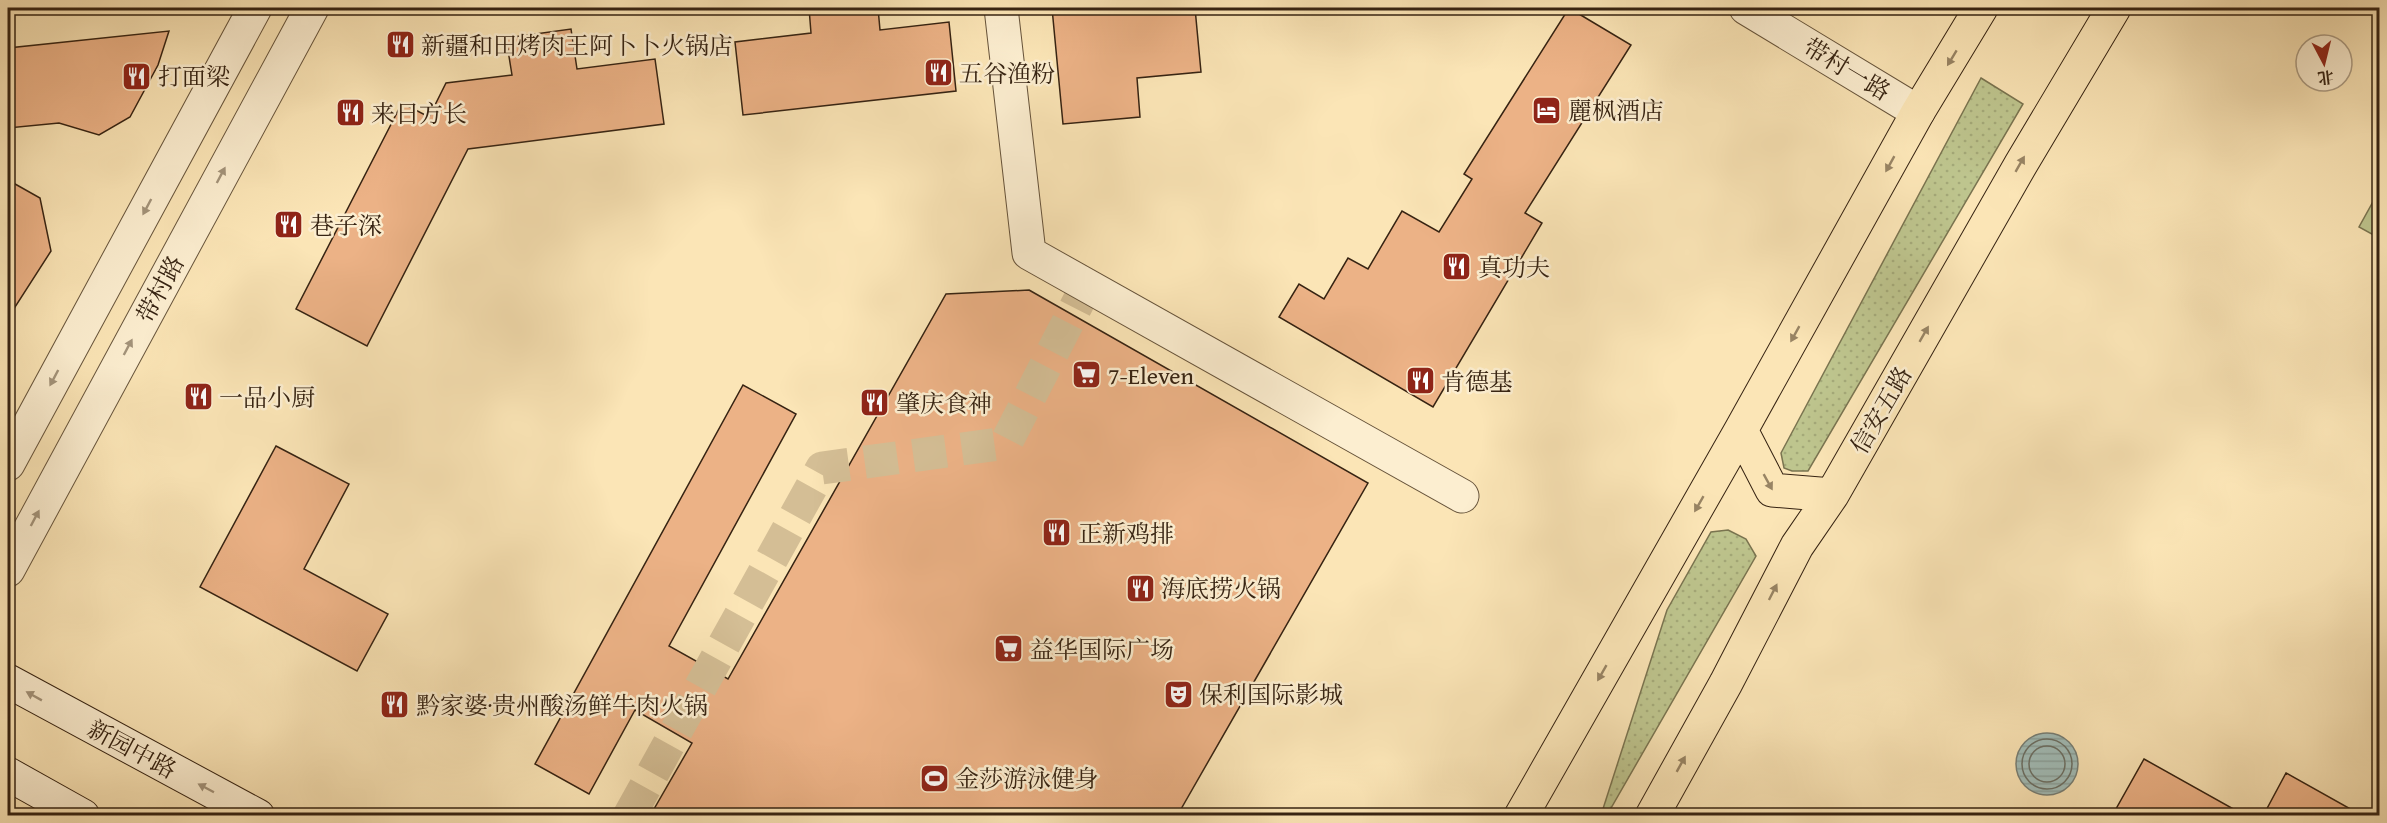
<svg xmlns="http://www.w3.org/2000/svg" width="2387" height="823" font-family="'Gentium Book Plus','Noto Serif SC',serif">
	<style>
		.grass { fill: url(#grass-dots); stroke: #7a7450; stroke-width: 1.5 }
		.garden { fill: #bec58e; stroke: #7a7450; stroke-width: 1.5 }
		.water { fill: url(#water-rules); stroke: #777f76; stroke-width: 1.5 }
		.lines { fill: none; stroke-linecap: round; stroke-linejoin: round }
		.shore { stroke: #6c7065; stroke-width: 1.5 }
		.building { fill: #ecb286; stroke: #362312; stroke-width: 1.5 }
		.pedestrian-tunnel { stroke: #d4be95; stroke-width: 33; stroke-dasharray: 33 16; stroke-linecap: butt }
		.pedestrian-casing { stroke: #67543b; stroke-width: 35 }
		.minor-casing { stroke: #67543b; stroke-width: 35 }
		.tertiary-casing { stroke: #67543b; stroke-width: 35 }
		.secondary-casing { stroke: #362312; stroke-width: 35 }
		.primary-casing { stroke: #362312; stroke-width: 35 }
		.pedestrian { stroke: #fceed0; stroke-width: 33 }
		.minor { stroke: #fceed0; stroke-width: 33 }
		.tertiary { stroke: #fceed0; stroke-width: 33 }
		.secondary { stroke: #fceed0; stroke-width: 33 }
		.primary { stroke: #fbe5b6; stroke-width: 33 }
		.oneway { fill: #988464 }
		.oneway2 { fill: #a3937a }
		.labels { text-anchor: middle; dominant-baseline: central; stroke-width: 5; stroke-linejoin: round; paint-order: stroke }
		.poi-label { font-size: 24px; fill: #362312; stroke: #fceed0; text-anchor: start }
		.street-label { font-size: 24px; fill: #362312; stroke: #fceed0 }
	</style>
	<defs>
		<pattern id="grass-dots" width="8" height="8" patternUnits="userSpaceOnUse" patternTransform="scale(1.5)"><rect width="8" height="8" fill="#bec58e"/><path d="M2 2h.1M6 6h.1" fill="none" stroke="#a4a979" stroke-width="1.8" stroke-linecap="round"/></pattern>
		<pattern id="water-rules" width="6" height="5" patternUnits="userSpaceOnUse" patternTransform="scale(1.5)"><rect width="6" height="5" fill="#a2bdb8"/><path d="M0 2.5h6" fill="none" stroke="#8ca29d"/></pattern>
	</defs>
	<rect width="100%" height="100%" fill="#fbe5b6"/>
	<filter id="stains"><feTurbulence type="fractalNoise" baseFrequency=".00333" numOctaves="4"/><feColorMatrix values="0 0 0 0 .2 0 0 0 0 .09 0 0 0 0 .02 0 0 0 .5 -.17"/></filter>
	<radialGradient id="worn" r=".72"><stop offset=".6" stop-color="#630" stop-opacity="0"/><stop offset="1" stop-color="#630" stop-opacity=".3"/></radialGradient>
	<path class="grass" d="M1981 78 2023 104 1808 471H1792L1784 468 1781 453Z
		M1728 530 1746 539 1756 556 1607 815H1601L1667 610 1711 532Z"/>
	<path class="garden" d="M2379 191V238L2359 227Z"/>
	<path class="water" d="M2016 764a31 31 0 1 1 62 0a31 31 0 1 1-62 0Z"/>
	<g class="lines">
		<path class="shore" d="M2022 764a25 25 0 1 1 50 0a25 25 0 1 1-50 0Z
			M2029 764a18 18 0 1 1 36 0a18 18 0 1 1-36 0Z"/>
	</g>
	<path class="building" d="M809 8H878L880 30 949 22 956 91 743 115 735 42 811 33Z
		M1052 8H1195L1201 72 1137 78 1140 117 1063 124Z
		M1569 8 1631 45 1525 213 1542 223 1433 407 1279 317 1299 284 1324 299 1348 258 1368 269 1402 211 1439 232 1472 179 1464 174Z
		M571 29 577 69 655 59 664 124 468 149 367 346 296 309 402 103 429 117 446 83 512 75 506 38Z
		M169 31 158 65 130 117 99 135 59 123 8 128V48Z
		M8 180 40 198 51 251 8 318Z
		M1029 290 1368 483 1177 816H650L692 743 635 710 589 794 535 764 743 385 796 414 669 646 728 679 946 294Z
		M276 446 349 484 304 569 388 614 357 671 200 587Z
		M2144 759 2246 816H2112Z
		M2286 773 2363 816H2263Z"/>
	<g class="lines">
		<path class="pedestrian-tunnel" d="M629 816 822 468 1006 443 1087 285"/>
		<defs>
			<path id="pedestrian" d="M1001 8 1029 253 1462 496"/>
			<path id="minor" d="M1746 8 1918 112"/>
			<path id="tertiary" d="M8 464 255 8
				M8 570 312 8"/>
			<path id="secondary" d="M8 681 258 816
				M8 774 83 816"/>
			<path id="primary" d="M1741 430 1772 490 1832 495
				M1521 816 1741 430 1918 112 1981 8
				M1652 816 1726 683 1797 546 1832 495 2021 164 2114 8"/>
		</defs>
		<use href="#pedestrian" class="pedestrian-casing"/>
		<use href="#minor" class="minor-casing"/>
		<use href="#tertiary" class="tertiary-casing"/>
		<use href="#secondary" class="secondary-casing"/>
		<use href="#primary" class="primary-casing"/>
		<use href="#pedestrian" class="pedestrian"/>
		<use href="#minor" class="minor"/>
		<use href="#tertiary" class="tertiary"/>
		<use href="#secondary" class="secondary"/>
		<use href="#primary" class="primary"/>
	</g>
	<defs><path id="oneway-solid" d="M-6-.8H1V-3.2L6.5 0L1 3.2V.8H-6Z" transform="scale(1.5)"/></defs>
	<g class="oneway">
		<use href="#oneway-solid" transform="translate(1952 58) rotate(121)"/>
		<use href="#oneway-solid" transform="translate(1890 164) rotate(119)"/>
		<use href="#oneway-solid" transform="translate(2020 164) rotate(-60)"/>
		<use href="#oneway-solid" transform="translate(1795 334) rotate(119)"/>
		<use href="#oneway-solid" transform="translate(1924 334) rotate(-60)"/>
		<use href="#oneway-solid" transform="translate(1768 482) rotate(61)"/>
		<use href="#oneway-solid" transform="translate(1699 504) rotate(120)"/>
		<use href="#oneway-solid" transform="translate(1773 592) rotate(-63)"/>
		<use href="#oneway-solid" transform="translate(1602 673) rotate(120)"/>
		<use href="#oneway-solid" transform="translate(1681 764) rotate(-61)"/>
	</g>
	<g class="oneway2">
		<use href="#oneway-solid" transform="translate(221 175) rotate(-62)"/>
		<use href="#oneway-solid" transform="translate(147 207) rotate(118)"/>
		<use href="#oneway-solid" transform="translate(128 347) rotate(-62)"/>
		<use href="#oneway-solid" transform="translate(54 378) rotate(118)"/>
		<use href="#oneway-solid" transform="translate(35 518) rotate(-62)"/>
		<use href="#oneway-solid" transform="translate(34 696) rotate(-151)"/>
		<use href="#oneway-solid" transform="translate(206 788) rotate(-152)"/>
	</g>
	<defs>
		<symbol id="restaurant-square" viewBox="-11 -11 22 22"><rect x="-9" y="-9" width="18" height="18" rx="4" fill="#8f2418" stroke="#fceed0"/><path d="M-5-6h1v4h1v-4h1v4h1v-4h1v5L-1.5 .5V6h-2V.5L-5-1ZM5-6V6H3V1.5H1.5Q1.5-4 5-6Z" fill="#fff"/></symbol>
		<symbol id="hotel-square" viewBox="-11 -11 22 22"><rect x="-9" y="-9" width="18" height="18" rx="4" fill="#8f2418" stroke="#fceed0"/><path d="M-6-4.5h1.5V1H6V5H4.5V3h-9V5H-6ZM-4 0a1.8 1.8 0 1 1 3.6 0ZM.5 0V-2.5h3Q6-2.5 6 0Z" fill="#fff"/></symbol>
		<symbol id="supermarket-square" viewBox="-11 -11 22 22"><rect x="-9" y="-9" width="18" height="18" rx="4" fill="#8f2418" stroke="#fceed0"/><path d="M-6-5.5h2.5l.6 2H6L4.5 2H-2.5L-4.4-4H-6ZM-1.5 3.2a1.3 1.3 0 1 0 .1 0ZM3 3.2a1.3 1.3 0 1 0 .1 0Z" fill="#fff"/></symbol>
		<symbol id="theatre-square" viewBox="-11 -11 22 22"><rect x="-9" y="-9" width="18" height="18" rx="4" fill="#8f2418" stroke="#fceed0"/><path d="M-5-5.5Q0-4 5-5.5V0Q5 5 0 6Q-5 5-5 0ZM-3.3-2.5H-1v1.5H-3.3ZM1-2.5H3.3v1.5H1ZM-2.8 1Q0 5.5 2.8 1Z" fill="#fff"/></symbol>
		<symbol id="stadium-square" viewBox="-11 -11 22 22"><rect x="-9" y="-9" width="18" height="18" rx="4" fill="#8f2418" stroke="#fceed0"/><path d="M0-5a6.5 5 0 1 0 0 10a6.5 5 0 1 0 0-10ZM-3.5-1.8h7v3.6h-7Z" fill="#fff"/></symbol>
	</defs>
	<g fill-rule="evenodd">
		<use href="#restaurant-square" x="384" y="28" width="33" height="33"/>
		<use href="#restaurant-square" x="922" y="56" width="33" height="33"/>
		<use href="#restaurant-square" x="120" y="60" width="33" height="33"/>
		<use href="#hotel-square" x="1530" y="94" width="33" height="33"/>
		<use href="#restaurant-square" x="334" y="96" width="33" height="33"/>
		<use href="#restaurant-square" x="272" y="208" width="33" height="33"/>
		<use href="#restaurant-square" x="1440" y="250" width="33" height="33"/>
		<use href="#supermarket-square" x="1070" y="358" width="33" height="33"/>
		<use href="#restaurant-square" x="1404" y="364" width="33" height="33"/>
		<use href="#restaurant-square" x="182" y="380" width="33" height="33"/>
		<use href="#restaurant-square" x="858" y="386" width="33" height="33"/>
		<use href="#restaurant-square" x="1040" y="516" width="33" height="33"/>
		<use href="#restaurant-square" x="1124" y="572" width="33" height="33"/>
		<use href="#supermarket-square" x="992" y="632" width="33" height="33"/>
		<use href="#theatre-square" x="1162" y="678" width="33" height="33"/>
		<use href="#restaurant-square" x="378" y="688" width="33" height="33"/>
		<use href="#stadium-square" x="918" y="762" width="33" height="33"/>
	</g>
	<g class="labels">
		<g class="poi-label">
			<text x="421" y="45">新疆和田烤肉王阿卜卜火锅店</text>
			<text x="959" y="73">五谷渔粉</text>
			<text x="158" y="76">打面梁</text>
			<text x="1568" y="110">麗枫酒店</text>
			<text x="371" y="113">来日方长</text>
			<text x="310" y="225">巷子深</text>
			<text x="1478" y="267">真功夫</text>
			<text x="1108" y="375">7-Eleven</text>
			<text x="1441" y="381">肯德基</text>
			<text x="219" y="397">一品小厨</text>
			<text x="896" y="403">肇庆食神</text>
			<text x="1078" y="533">正新鸡排</text>
			<text x="1161" y="588">海底捞火锅</text>
			<text x="1030" y="649">益华国际广场</text>
			<text x="1199" y="694">保利国际影城</text>
			<text x="416" y="705">黔家婆·贵州酸汤鲜牛肉火锅</text>
			<text x="955" y="778">金莎游泳健身</text>
		</g>
		<g class="street-label">
			<text transform="translate(1847 69) rotate(31)">带村一路</text>
			<text transform="translate(160 289) rotate(-62)">带村路</text>
			<text transform="translate(1881 410) rotate(-60)">信安五路</text>
			<text transform="translate(132 749) rotate(28)">新园中路</text>
		</g>
	</g>
	<rect width="2387" height="823" fill="none" stroke="#fbe5b6" stroke-width="30"/>
	<rect x="9" y="9" width="2369" height="805" fill="none" stroke="#362312" stroke-width="3"/>
	<rect x="15" y="15" width="2357" height="793" fill="none" stroke="#362312" stroke-width="1.5"/>
	<g transform="translate(2324 63) rotate(173)"><circle r="28" fill="#fceed0" stroke="#ad9d84" stroke-width="1.5"/>
	<path d="M0-4.5L10 22L0 15L-10 22Z" fill="#8f2418"/>
	<text y="-9" font-size="16" font-weight="bold" text-anchor="middle" fill="#362312">北</text>
	</g>
	<rect width="100%" height="100%" filter="url(#stains)"/>
	<rect width="100%" height="100%" fill="url(#worn)"/>
</svg>
